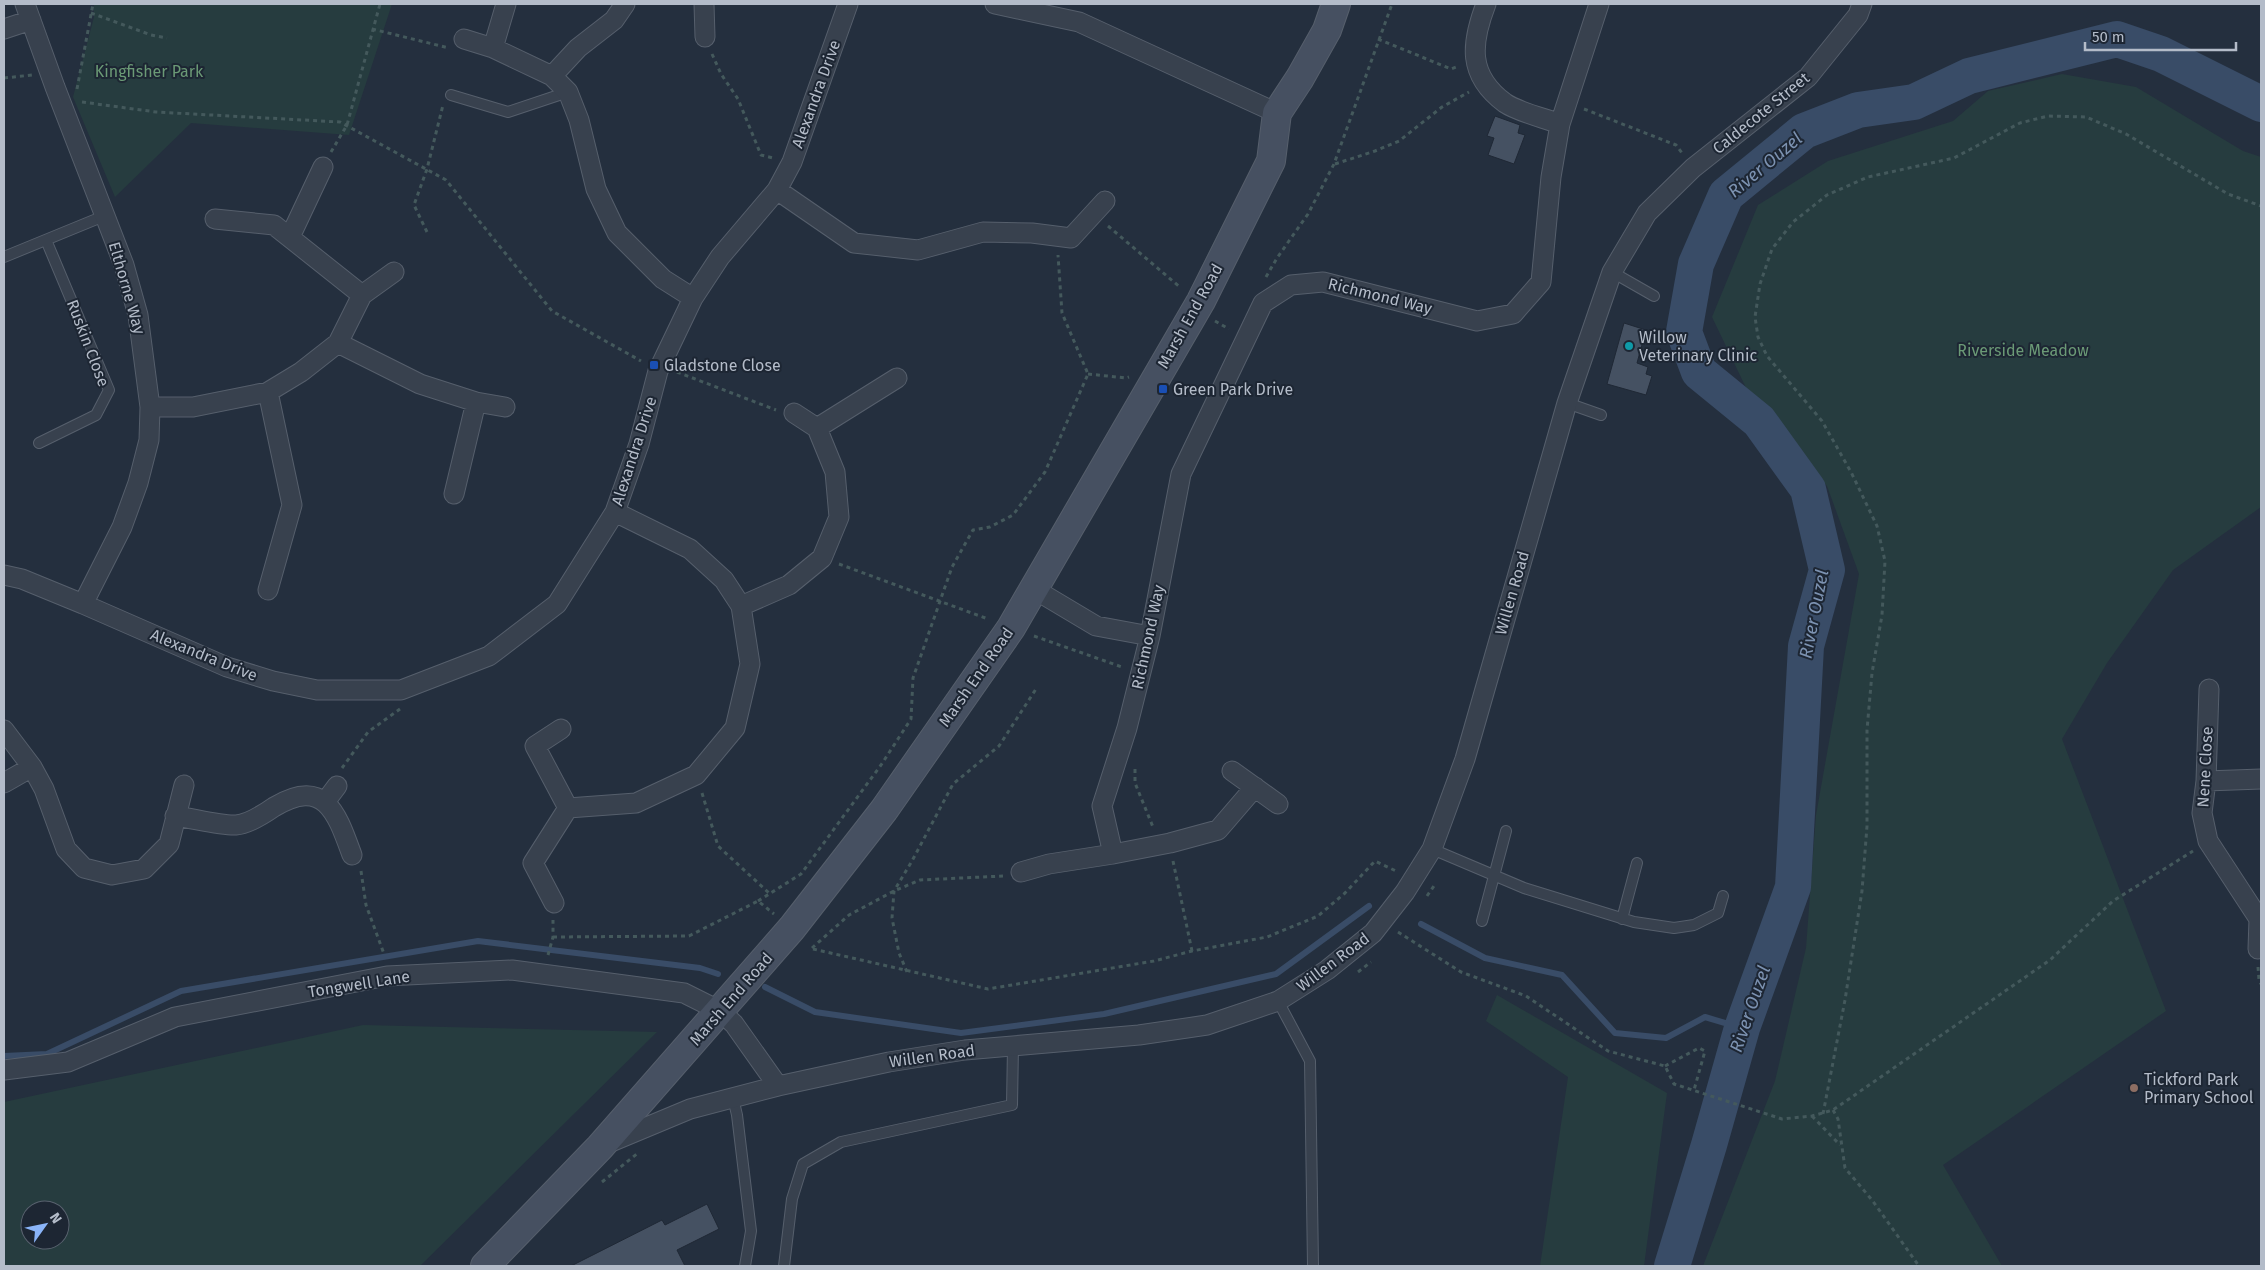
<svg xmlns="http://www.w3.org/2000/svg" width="2265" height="1270" font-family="'Fira Sans',sans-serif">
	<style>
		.green { fill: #263c3f; fill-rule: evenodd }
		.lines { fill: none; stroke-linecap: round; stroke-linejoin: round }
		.stream { stroke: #394c67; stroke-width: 6 }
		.river { stroke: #394c67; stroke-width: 36 }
		.building { fill: #455162; stroke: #1f2835 }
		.lane-casing { stroke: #565f6c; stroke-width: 12 }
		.street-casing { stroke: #565f6c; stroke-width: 21 }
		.secondary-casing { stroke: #565f6c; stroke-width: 30 }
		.path { stroke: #44595c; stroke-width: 3; stroke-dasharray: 4 4; stroke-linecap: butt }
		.lane { stroke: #38414e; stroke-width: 10 }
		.street { stroke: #38414e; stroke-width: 19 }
		.secondary { stroke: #465061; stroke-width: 28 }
		.culture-dot { fill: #0f9aa8; stroke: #1d2633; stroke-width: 2 }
		.transit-dot { fill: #1a4fb4; stroke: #1d2633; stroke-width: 2 }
		.education-dot { fill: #8d6e63; stroke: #1d2633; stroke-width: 2 }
		.labels { text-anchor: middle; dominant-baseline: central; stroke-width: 4; stroke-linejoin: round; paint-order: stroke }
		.park-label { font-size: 16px; fill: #6b9a76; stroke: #1d2633 }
		.street-label { font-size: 16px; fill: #b4bcc9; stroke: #1d2633 }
		.poi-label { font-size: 16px; fill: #b4bcc9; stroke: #1d2633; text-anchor: start }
		.water-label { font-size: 18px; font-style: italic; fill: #7c92b1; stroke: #1d2633 }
	</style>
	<rect width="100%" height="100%" fill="#242f3e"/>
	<path class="green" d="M94 4H392L349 135 191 123 115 197 73 97 94 17Z
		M2062 74 2136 87 2243 151 2261 157V507L2173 570 2107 663 2062 739 2166 1011 1943 1165 2002 1266H1703L1775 1081 1806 948 1816 815 1859 574 1827 486 1749 394 1712 317 1758 205 1828 161 1953 121 1988 91Z
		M1497 995 1667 1093 1644 1266H1540L1568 1077 1486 1021Z
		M363 1025 657 1032 420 1266H4V1102ZM30 1210H60V1240H30Z"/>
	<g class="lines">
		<path class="stream" d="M1421 924 1485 958 1562 975 1615 1033 1666 1038 1705 1017 1742 1028
			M765 987 815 1012 961 1033 1104 1014 1276 974 1369 906
			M4 1056 47 1054 181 991 478 941 700 968 718 974"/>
		<path class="river" d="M1672 1266 1709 1145 1742 1028 1793 887 1806 646 1827 570 1808 489 1759 421 1699 372 1684 332 1696 264 1726 195 1804 131 1858 110 1914 102 1969 76 2117 39 2161 54 2261 104"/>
	</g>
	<path class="building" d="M1495 116 1520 125 1518 133 1525 135 1514 164 1488 155 1494 138 1487 136Z
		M1624 323 1646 330 1637 363 1648 367 1646 374 1652 376 1646 395 1607 384Z
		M707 1204 719 1229 677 1250 685 1266H571L662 1220 665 1225Z"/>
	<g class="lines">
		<defs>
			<path id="lane" d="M451 95 508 112 568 92
				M4 257 104 216
				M1612 272 1654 296
				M1567 403 1601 415
				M39 443 96 415 109 390 46 240
				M1432 849 1524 888 1634 922 1674 928 1694 925 1718 913 1723 896
				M1622 919 1637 863
				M1482 921 1506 831
				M1278 1001 1310 1061 1313 1266
				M733 1098 737 1115 751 1231 745 1266
				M784 1266 792 1199 803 1164 841 1142 1012 1105 1013 1046"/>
			<path id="street" d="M25 4 55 87 124 265 138 315 150 407 149 440 138 483 122 527 83 604
				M506 4 493 48 552 76 568 92 579 120 596 189 617 233 663 279 693 298
				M704 4 705 37
				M995 4 1079 22 1277 113
				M1486 4C1471 43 1467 75 1505 103 1518 112 1544 118 1560 124
				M4 29 31 20
				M464 39 493 48
				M552 76 578 48 614 20 625 4
				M777 190 854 243 918 250 983 232 1032 233 1071 238 1105 201
				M290 237 323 167
				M362 295 394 272
				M338 343 420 384 476 402 505 407
				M268 392 292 505 268 590
				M150 407H193L268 392 301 372 338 343 362 295 274 225 215 219
				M794 413 817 428
				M454 494 476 402
				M4 575 22 579 83 604 227 667 273 681 317 690H401L489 656 557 604 615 512 639 444 658 371 693 298 720 257 777 190 792 162 848 4
				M1034 589 1096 626 1150 636
				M741 606 789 585 822 558 839 517 835 472 817 428 897 378
				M2209 689 2206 781 2202 813 2208 841 2259 919 2258 949
				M561 729 535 746 568 808
				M4 730 32 767 44 789 66 849 84 868 112 875 144 869 169 844 184 785
				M1232 771 1278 804
				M2206 781 2261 779
				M4 783 32 767
				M1255 787 1218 830 1170 843 1113 854 1102 806 1127 728 1150 636 1181 474 1263 303 1291 285 1323 282 1477 321 1513 314 1541 282 1551 177 1560 124 1599 4
				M325 802 337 786
				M175 816C192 818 221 826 236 825 249 824 264 814 274 807 325 776 337 814 352 855
				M1021 872 1049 864 1113 854
				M554 903 533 863 568 808 636 803 696 775 735 728 750 664 741 606 724 580 690 549 615 512
				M4 1070 68 1062 175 1017 387 976 512 970 684 993 720 1011 734 1024 778 1086
				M606 1144 690 1109 778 1086 889 1062 965 1050 1139 1035 1207 1025 1278 1001 1327 970 1373 933 1405 892 1432 849 1465 759 1567 403 1612 272 1647 213 1693 168 1808 77 1858 15 1862 4"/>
			<path id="secondary" d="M485 1266 600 1147 792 928 884 810 1011 628 1201 301 1271 161 1277 113 1300 78 1327 30 1336 4"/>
		</defs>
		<use href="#lane" class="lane-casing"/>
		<use href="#street" class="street-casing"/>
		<use href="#secondary" class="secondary-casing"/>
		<path class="path" d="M91 13 151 35 167 38
			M372 29 449 48
			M1378 39 1451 69 1459 66
			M712 54 721 74 738 99 761 155 773 158
			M4 78 32 75
			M77 89 93 4
			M82 102 156 112 340 122 446 180 552 311 641 361
			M1584 109 1676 145 1682 153
			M331 152 347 125 380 4
			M1335 164 1375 151 1399 141 1442 107 1469 92
			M1108 226 1181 288
			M427 232 414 205 427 169 443 105
			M1266 277 1277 258 1308 214 1334 164 1392 4
			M1215 321 1229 329
			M677 372 776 410
			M1088 374 1126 378 1129 377
			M839 564 988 619
			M1034 636 1122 667
			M342 768 368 732 400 709
			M1135 769V783L1153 827
			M702 793 718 846 769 893
			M1173 861 1192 951
			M361 871 366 905 384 954
			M1427 896 1436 883
			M758 901 801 874 881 765 911 719 913 678 952 567 973 530 990 527 1013 515 1045 472 1088 374 1062 313 1058 255
			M1398 932 1461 972 1526 996 1608 1051 1665 1066 1674 1084 1782 1119 1812 1116 1833 1110 2050 960 2113 901 2193 851
			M553 937 689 936 758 901 774 914
			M812 948 849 915 894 891 920 880 1003 876
			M813 949 988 989 1154 961 1192 951 1267 937 1318 916 1345 893 1375 861 1396 871
			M548 955 553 937V920
			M2258 967 2259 980 2261 984
			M907 972 899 953 892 918 894 891 912 861 953 784 999 746 1036 689
			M1358 972 1371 962
			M1665 1066 1699 1048 1705 1051 1694 1090
			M1833 1110 1838 1119 1845 1168 1872 1200 1919 1266
			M1823 1114 1845 1000 1862 891 1867 826V730L1872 673 1882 615 1885 561 1877 526 1851 472 1822 421 1767 356 1758 337 1755 317 1760 284 1772 249 1793 222 1827 195 1868 177 1954 158 2020 123 2048 116 2086 117 2126 134 2228 194 2261 206
			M1812 1116 1840 1145
			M602 1182 638 1153"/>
		<use href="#lane" class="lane"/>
		<use href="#street" class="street"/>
		<use href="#secondary" class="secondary"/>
	</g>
	<circle class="culture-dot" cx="1629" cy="346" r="5"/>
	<g class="transit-dot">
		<rect x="649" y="360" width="10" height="10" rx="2.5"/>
		<rect x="1158" y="384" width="10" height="10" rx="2.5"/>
	</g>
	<circle class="education-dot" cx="2134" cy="1088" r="5"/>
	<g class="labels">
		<g class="park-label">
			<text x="149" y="71">Kingfisher Park</text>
			<text x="2023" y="350">Riverside Meadow</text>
		</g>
		<g class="street-label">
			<text transform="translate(816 94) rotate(-70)">Alexandra Drive</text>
			<text transform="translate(1761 113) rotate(-39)">Caldecote Street</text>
			<text transform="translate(127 288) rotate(74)">Elthorne Way</text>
			<text transform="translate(1380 296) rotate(14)">Richmond Way</text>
			<text transform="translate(1190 316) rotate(-61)">Marsh End Road</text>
			<text transform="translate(88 343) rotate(69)">Ruskin Close</text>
			<text transform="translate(634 451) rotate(-72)">Alexandra Drive</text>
			<text transform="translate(1512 593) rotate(-74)">Willen Road</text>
			<text transform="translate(1148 637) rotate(-78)">Richmond Way</text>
			<text transform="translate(204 655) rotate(22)">Alexandra Drive</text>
			<text transform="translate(976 677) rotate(-55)">Marsh End Road</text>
			<text transform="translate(2205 767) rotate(-87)">Nene Close</text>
			<text transform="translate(1333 962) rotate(-37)">Willen Road</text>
			<text transform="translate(359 984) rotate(-9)">Tongwell Lane</text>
			<text transform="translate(731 999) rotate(-49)">Marsh End Road</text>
			<text transform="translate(932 1056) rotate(-8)">Willen Road</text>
		</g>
		<g class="poi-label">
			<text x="1639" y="337">Willow<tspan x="1639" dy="18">Veterinary Clinic</tspan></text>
			<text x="664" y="365">Gladstone Close</text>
			<text x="1173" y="389">Green Park Drive</text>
			<text x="2144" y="1079">Tickford Park<tspan x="2144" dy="18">Primary School</tspan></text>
		</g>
		<g class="water-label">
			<text transform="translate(1765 165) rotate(-40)">River Ouzel</text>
			<text transform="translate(1814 614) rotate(-79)">River Ouzel</text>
			<text transform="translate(1750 1009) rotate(-71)">River Ouzel</text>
		</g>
	</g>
	<rect width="2265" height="1270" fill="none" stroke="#b4bcc9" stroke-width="10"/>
	<g transform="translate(45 1225) rotate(57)"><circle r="24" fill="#1d2633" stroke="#59626f"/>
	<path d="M0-4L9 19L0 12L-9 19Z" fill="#8ab4f8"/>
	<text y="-8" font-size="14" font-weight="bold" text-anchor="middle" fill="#b4bcc9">N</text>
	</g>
	<path d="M2085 42v8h151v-8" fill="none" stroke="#b4bcc9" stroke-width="2.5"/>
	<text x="2092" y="42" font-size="15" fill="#b4bcc9" stroke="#1d2633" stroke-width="4" paint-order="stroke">50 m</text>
</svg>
